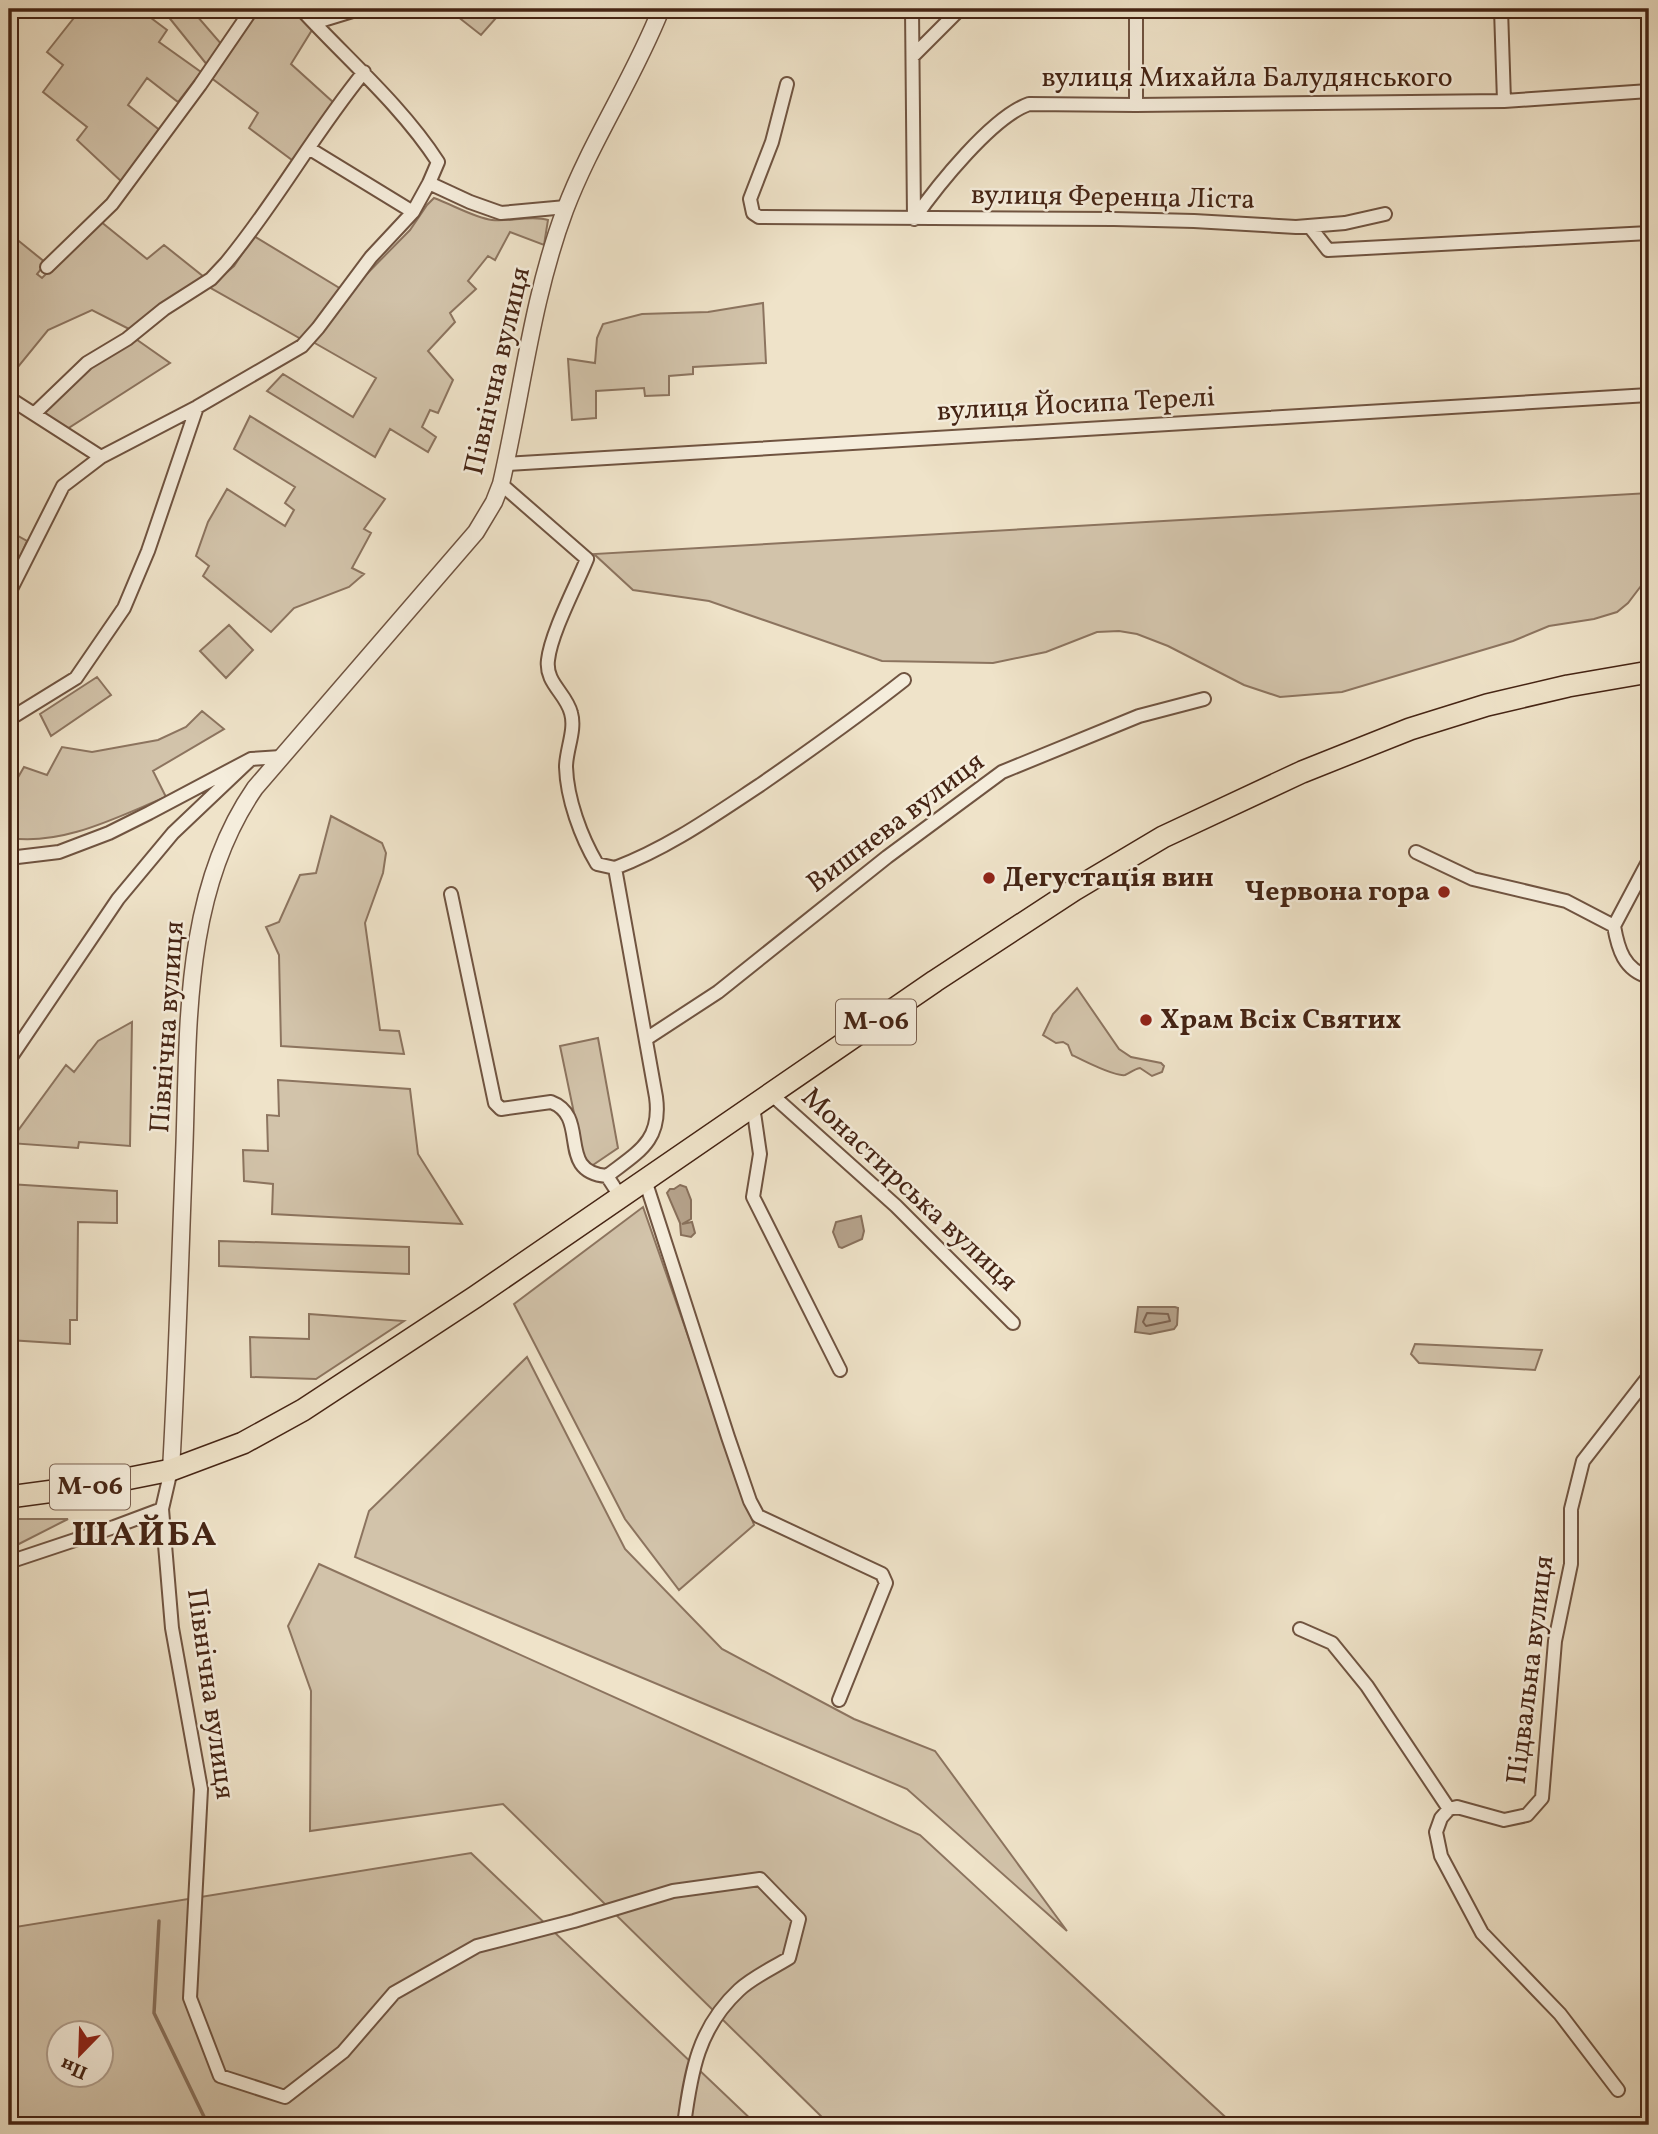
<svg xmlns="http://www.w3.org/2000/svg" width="1658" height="2134" font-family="Vollkorn,serif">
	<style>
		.green { fill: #d2c3aa; stroke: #8c745f; stroke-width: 2; fill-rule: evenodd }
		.water { fill: #b5a28b; stroke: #88705b; stroke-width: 2 }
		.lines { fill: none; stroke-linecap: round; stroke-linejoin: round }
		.shore { stroke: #7d6350; stroke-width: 2 }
		.stream { stroke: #88705b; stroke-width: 3.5 }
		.minor-casing { stroke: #705441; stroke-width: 16 }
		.tertiary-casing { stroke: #705441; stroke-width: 19 }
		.trunk-casing { stroke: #452414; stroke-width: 24 }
		.minor { stroke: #f5eddc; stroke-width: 12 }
		.tertiary { stroke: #f5eddc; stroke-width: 16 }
		.trunk { stroke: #efe3c9; stroke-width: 21 }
		.poi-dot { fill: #8f2418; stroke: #f5eddc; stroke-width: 2.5 }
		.labels { text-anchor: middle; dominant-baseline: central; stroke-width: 5; stroke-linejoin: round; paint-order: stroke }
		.shield { fill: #f5eddc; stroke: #7a6050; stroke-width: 2 }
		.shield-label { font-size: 26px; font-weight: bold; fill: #452414 }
		.street-label { font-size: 28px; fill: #452414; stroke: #f5eddc }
		.poi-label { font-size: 28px; font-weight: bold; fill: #452414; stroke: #f5eddc; text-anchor: start }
		.district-label { font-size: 35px; font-weight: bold; letter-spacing: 2px; fill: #452414; stroke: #f5eddc }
	</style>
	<rect width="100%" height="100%" fill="#efe3c9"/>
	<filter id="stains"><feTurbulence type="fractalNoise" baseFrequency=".00286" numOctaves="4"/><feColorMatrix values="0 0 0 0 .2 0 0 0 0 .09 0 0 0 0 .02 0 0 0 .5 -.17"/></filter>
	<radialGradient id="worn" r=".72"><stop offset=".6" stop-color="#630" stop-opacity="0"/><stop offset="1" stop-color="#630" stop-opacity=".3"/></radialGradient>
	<path class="green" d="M81 9H139L167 30 159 42 201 72 178 102 147 78 128 105 162 132 123 183 77 140 87 127 43 92 63 65 47 52Z
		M165 9H191L223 46 208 66 163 10Z
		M259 9H294L312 30 291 64 334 103 296 163 249 128 258 113 210 77Z
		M448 9H504L481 35Z
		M434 198C451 204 475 218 492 220 510 222 531 215 548 220L544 245 510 232 495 260 488 256 468 281 476 289 450 313 455 322 428 351 453 380 438 413 430 410 422 427 436 437 428 452 390 429 375 457 267 391 283 374 353 417 376 378 313 342 350 291 410 230 427 205Z
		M100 221 147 259 164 245 204 277 131 330 92 310 48 330 9 378V233L46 263 37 274 42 278Z
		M254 236 341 289 301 339 209 287 234 266Z
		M763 303 766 363 693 367V374L669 376V395L645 396 644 388 596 391V418L572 420 568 359 595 363 597 338 603 324 642 314 708 312Z
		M133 337 170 363 67 429 44 414 43 411 77 377Z
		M250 416 385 499 364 529 371 533 352 568 364 574 349 587 294 608 271 632 203 576 209 566 196 556 208 522 227 489 285 526 294 510 285 503 295 487 234 449Z
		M1649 493V580L1644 582 1628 603 1617 612 1594 619 1549 626 1513 641 1342 692 1280 697 1244 685 1168 646 1137 634 1119 631 1097 632 1046 652 993 663 882 661 709 601 633 590 594 554Z
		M9 531 27 541 9 583Z
		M229 625 253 650 226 678 200 651Z
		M97 677 111 695 51 736 40 714Z
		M202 711 224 729 153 771 166 797C117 817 63 846 9 838V812L15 800 9 793 24 767 47 775 62 747 92 752 158 740 186 727Z
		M331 816 382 843 386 853 383 873 365 923 380 1030 399 1031 404 1054 281 1046 279 955 266 927 279 922 300 875 316 873Z
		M1077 988 1119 1049 1131 1057 1161 1063 1164 1066 1162 1072 1152 1076 1140 1068C1134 1069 1130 1073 1125 1075 1115 1077 1082 1060 1072 1055L1068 1045 1063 1042 1056 1043 1043 1035 1053 1014Z
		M132 1022 130 1146 79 1142 78 1148 9 1143 66 1065 74 1072 98 1041Z
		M598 1038 618 1148 590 1167 585 1166 560 1046Z
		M278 1080 410 1089 418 1154 462 1224 272 1214 273 1184 244 1181 243 1150 268 1151 267 1115 279 1116Z
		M9 1184 117 1191V1223L78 1222 77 1320H70V1344L9 1340Z
		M643 1207 754 1525 679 1590 625 1519 514 1304Z
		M219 1241 409 1247V1274L219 1266Z
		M309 1314 404 1321 316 1379 251 1377 250 1337 309 1339Z
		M1415 1344 1542 1350 1535 1370 1419 1363 1411 1354Z
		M527 1357 625 1549 722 1649 854 1719 935 1751 1067 1931 907 1789 355 1557 369 1511Z
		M9 1519H68L9 1549Z
		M319 1564 920 1835 1234 2125H830L503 1804 310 1831 311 1691 288 1626Z
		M471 1853 757 2125H9V1928ZM60 2032H102V2074H60Z"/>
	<path class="water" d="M680 1185 686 1187 691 1200V1219L682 1224 692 1222 695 1233 691 1237 681 1235 680 1223 667 1193 670 1189H674Z
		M861 1216 864 1231 862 1239 842 1248 839 1247 833 1232 836 1222Z
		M1138 1307H1175L1178 1308 1177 1325 1174 1329 1150 1334 1135 1332Z"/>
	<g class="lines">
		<path class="shore" d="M1147 1313 1168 1314 1170 1321 1146 1326 1143 1322Z"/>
		<path class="stream" d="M159 1921 154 2013 208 2125"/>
		<defs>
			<path id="minor" d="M301 9C347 59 401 105 438 162L429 183
				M912 9 914 218
				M1136 9V105
				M1501 9 1504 101
				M316 25 323 20 359 9
				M913 56 960 9
				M787 84 772 142 750 199 753 213 759 217 1114 219 1194 221 1296 227 1345 223 1385 214
				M310 149 413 212
				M914 219C937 186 992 117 1029 104L1136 105 1504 101 1649 91
				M1310 227 1328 250 1649 233
				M47 267 112 204 200 85 252 9
				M9 398 101 457 197 407 302 346 318 328 371 257 413 212 429 183 470 202 501 213 566 207
				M35 413 87 363 127 339 164 309 211 279 226 263C276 203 314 133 364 72
				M506 464 1649 395
				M501 484 587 559C576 586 551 633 548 660 545 683 566 693 571 713 576 730 566 750 566 767 567 799 581 837 597 864L615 868
				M9 593 63 486 101 457
				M16 715 76 678 124 608 148 551 197 407
				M1416 852 1473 879 1566 901 1614 926C1618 949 1624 970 1649 977
				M9 858 59 852 109 833 149 813 251 759 281 757
				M451 894 495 1103 501 1109 551 1102C591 1117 555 1172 607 1176L620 1196
				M1614 926 1649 860
				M646 1039 718 992 887 857 1002 772 1139 716 1204 699
				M9 1060 118 899 173 833 251 759
				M771 1094 896 1206 1013 1323
				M753 1106 760 1154 753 1197 840 1370
				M607 1176C638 1152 662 1141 656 1097L615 868C668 848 713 816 760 785 809 751 857 717 904 680
				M645 1180 728 1437 750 1501 758 1516 882 1574 886 1583 839 1700
				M171 1470 162 1509 172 1628 201 1789 190 1998 220 2076 285 2097 343 2052 394 1993 477 1946 574 1921 673 1891 760 1879 799 1919 789 1958C773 1968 753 1977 739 1990 698 2028 691 2072 684 2125
				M9 1562 114 1527 162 1509
				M1300 1629 1332 1643 1367 1686 1449 1809
				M1618 2090 1560 2014 1482 1933 1441 1856 1436 1832 1441 1818 1449 1809 1457 1807 1504 1820 1527 1815 1542 1798 1555 1641 1571 1564V1509L1583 1461 1649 1376"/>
			<path id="tertiary" d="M171 1470C177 1366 180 1261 184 1157 189 1033 181 895 255 788L476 532 494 502 501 484C522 393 532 298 565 210 591 141 634 78 661 9"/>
			<path id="trunk" d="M9 1497 91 1486 171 1470 243 1443 303 1410 475 1297 935 981 1074 890 1163 837 1302 772 1410 729 1487 705 1568 686 1649 672"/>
		</defs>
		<use href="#minor" class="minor-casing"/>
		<use href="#tertiary" class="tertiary-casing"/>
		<use href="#trunk" class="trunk-casing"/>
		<use href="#minor" class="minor"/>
		<use href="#tertiary" class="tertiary"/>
		<use href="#trunk" class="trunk"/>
	</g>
	<g class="poi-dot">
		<circle cx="989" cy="878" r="7"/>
		<circle cx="1444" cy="892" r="7"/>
		<circle cx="1146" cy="1020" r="7"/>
	</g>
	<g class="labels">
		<g class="shield">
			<rect x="836" y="999.5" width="80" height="45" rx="5"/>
			<rect x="50" y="1464.5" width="80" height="45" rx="5"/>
		</g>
		<g class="shield-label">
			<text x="876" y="1022">М-06</text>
			<text x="90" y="1487">М-06</text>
		</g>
		<g class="street-label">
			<text x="1247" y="78">вулиця Михайла Балудянського</text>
			<text transform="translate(1113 198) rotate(1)">вулиця Ференца Ліста</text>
			<text transform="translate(498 371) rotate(-77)">Північна вулиця</text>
			<text transform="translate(1076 405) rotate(-3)">вулиця Йосипа Терелі</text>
			<text transform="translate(896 823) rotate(-37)">Вишнева вулиця</text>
			<text transform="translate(168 1027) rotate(-86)">Північна вулиця</text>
			<text transform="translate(909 1190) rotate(43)">Монастирська вулиця</text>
			<text transform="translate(1531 1670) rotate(-83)">Підвальна вулиця</text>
			<text transform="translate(210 1694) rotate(82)">Північна вулиця</text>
		</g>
		<g class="poi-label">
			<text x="1003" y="878">Дегустація вин</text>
			<text x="1430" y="892" text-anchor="end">Червона гора</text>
			<text x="1160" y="1020">Храм Всіх Святих</text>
		</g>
		<g class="district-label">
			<text x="145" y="1536">ШАЙБА</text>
		</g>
	</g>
	<rect width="1658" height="2134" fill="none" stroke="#efe3c9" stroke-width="35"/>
	<rect x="10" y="10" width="1637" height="2113" fill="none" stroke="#452414" stroke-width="3.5"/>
	<rect x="18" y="18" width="1623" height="2099" fill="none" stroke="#452414" stroke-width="2"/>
	<g transform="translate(80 2054) rotate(203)"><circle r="33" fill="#f5eddc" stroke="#af9d8c" stroke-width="2"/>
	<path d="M0-5L12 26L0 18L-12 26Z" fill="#8f2418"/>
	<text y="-10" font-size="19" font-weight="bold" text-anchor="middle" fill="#452414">Пн</text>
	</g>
	<rect width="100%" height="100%" filter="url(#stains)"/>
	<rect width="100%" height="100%" fill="url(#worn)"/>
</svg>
